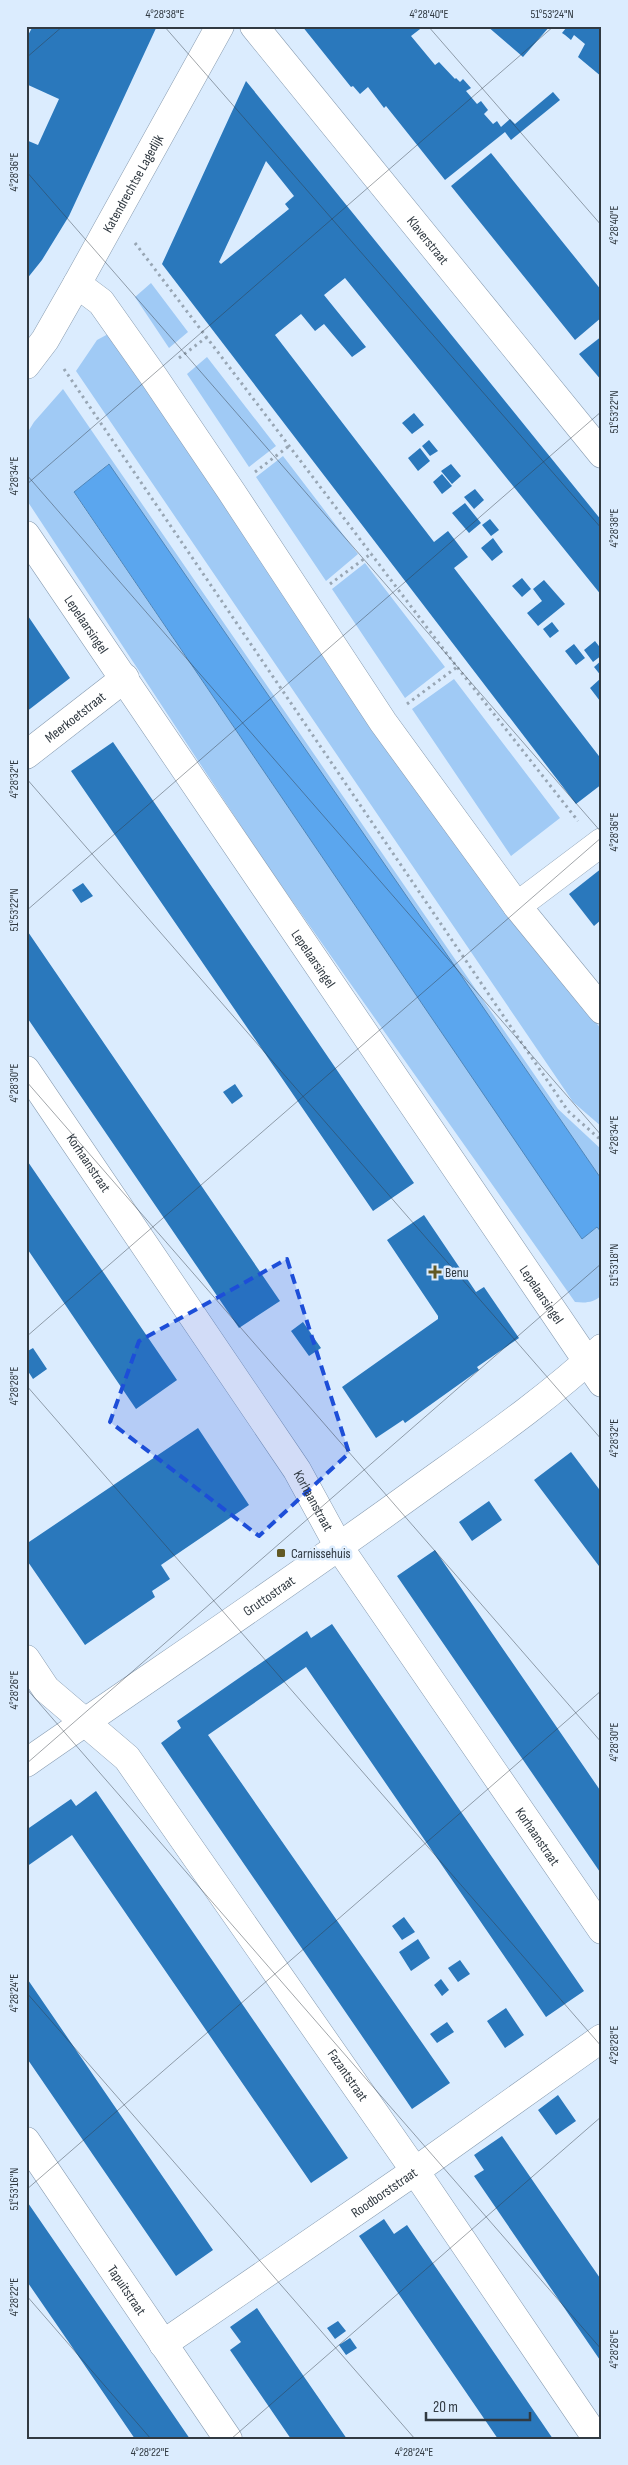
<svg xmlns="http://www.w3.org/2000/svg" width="628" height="2465" font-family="'Sofia Sans Condensed',sans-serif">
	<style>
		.green { fill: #a0caf5 }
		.water { fill: #5ba6ee; stroke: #4e86ba }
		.building { fill: #2a78bc; fill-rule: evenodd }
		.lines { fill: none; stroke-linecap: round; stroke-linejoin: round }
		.minor-casing { stroke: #889cb1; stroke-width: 29 }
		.path { stroke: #98a6b4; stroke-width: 3; stroke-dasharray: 2.5 4; stroke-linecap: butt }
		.minor { stroke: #fff; stroke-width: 28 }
		.marked { fill: #1d4ed8; fill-opacity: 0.2; stroke: #1d4ed8; stroke-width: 4; stroke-dasharray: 10 6; stroke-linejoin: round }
		.ticks { fill: none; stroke: #313a42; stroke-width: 1; stroke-opacity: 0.45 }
		.poi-dot { fill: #625925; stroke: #dbecfe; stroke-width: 2 }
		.labels { text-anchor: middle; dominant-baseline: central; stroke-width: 5; stroke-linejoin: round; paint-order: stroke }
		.street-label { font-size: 14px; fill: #313a42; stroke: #dbecfe }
		.poi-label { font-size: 14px; fill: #313a42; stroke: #dbecfe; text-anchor: start }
		.neatline { fill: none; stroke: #313a42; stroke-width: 2 }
		.ticks-label { font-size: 12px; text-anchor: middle; fill: #313a42 }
	</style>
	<rect width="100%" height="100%" fill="#dbecfe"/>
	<path class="green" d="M151 283 188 332 169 348 135 297Z
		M110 333 498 902 602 1030V1127L573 1102 76 371 97 340Z
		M207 357 276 446 249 467 187 374Z
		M63 389 558 1109 602 1150V1180L108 464 74 493 582 1238 598 1227 602 1233V1295C593 1303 586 1303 575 1302L264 861 26 499V435L34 422Z
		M283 456 358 554 326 581 256 477Z
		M365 563 445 667 405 698 332 589Z
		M454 679 560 818 511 856 412 709Z"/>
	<path class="water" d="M109 464 602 1180V1233L597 1227 582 1239 74 492Z"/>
	<path class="building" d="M33 26H157L69 216 42 260 26 280V140L38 145 59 99 26 84V39Z
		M302 26H424L411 36 435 65 439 62 455 79 456 78 460 82 463 79 471 88 466 91 477 104 481 101 488 110 484 114 493 124 497 121 501 127 510 119 515 124 553 92 560 100 511 140 505 132 445 180 386 106 384 108 368 87 360 94 353 86 351 87Z
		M487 26H550L523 57Z
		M564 26H602V77L578 57 585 44 574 35 571 40 565 35 562 33 566 28Z
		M246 81 602 521V596L345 278 324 295 366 347 352 357 324 324 315 331 301 314 275 335 434 542 448 531 468 557 454 568 602 760V784L576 804 162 264ZM266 161 294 196 285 204 289 209 221 264 219 262Z
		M491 153 602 291V317L575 340 451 186Z
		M602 336V381L579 354Z
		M414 413 424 425 412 434 402 423Z
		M429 440 438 451 430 456 422 446Z
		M420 448 430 461 418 471 408 458Z
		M451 464 461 476 452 484 441 471Z
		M442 474 452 486 442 494 433 482Z
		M475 489 484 500 474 509 464 497Z
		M465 503 481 523 469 533 452 513Z
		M490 519 499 530 491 536 482 525Z
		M493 538 503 552 492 561 481 548Z
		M522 578 531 589 522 597 512 586Z
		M544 580 565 604 538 626 527 613 542 601 533 589Z
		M26 613 70 678 26 712Z
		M552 622 559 631 550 638 543 629Z
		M595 641 602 650V655L593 662 584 650Z
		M574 644 585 658 576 665 565 651Z
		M602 660V677L594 667Z
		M600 679 602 681 600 701 590 688Z
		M113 742 414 1183 373 1211 71 771Z
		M602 868V919L594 926 569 894Z
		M83 883 93 896 81 903 72 890Z
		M26 929 280 1301 239 1328 26 1016Z
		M235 1084 243 1096 232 1104 223 1092Z
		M26 1159 177 1380 136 1409 26 1247Z
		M424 1215 476 1292 484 1287 519 1338 477 1367 479 1370 405 1423 403 1420 376 1438 342 1387 438 1319V1316L387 1240Z
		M303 1322 321 1348 309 1356 291 1331Z
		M33 1348 47 1369 33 1379 26 1368V1352Z
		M198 1428 249 1505 161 1565 170 1579 152 1591 155 1597 85 1645 26 1559V1544Z
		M571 1452 602 1493V1570L534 1480Z
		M489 1501 502 1520 472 1541 459 1522Z
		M435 1550 602 1793V1875L397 1576Z
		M332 1624 584 1991 546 2017 306 1667 208 1735 450 2083 412 2109 161 1743 181 1728 177 1721 307 1631 311 1638Z
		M96 1791 348 2158 311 2183 72 1835 26 1867V1830L71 1799 76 1806Z
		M404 1917 415 1932 402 1940 392 1926Z
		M418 1939 430 1958 411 1971 399 1952Z
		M460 1960 470 1974 458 1982 448 1968Z
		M26 1977 213 2250 176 2276 26 2057Z
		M441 1979 449 1990 442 1996 434 1985Z
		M506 2008 524 2035 505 2048 487 2021Z
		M447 2022 454 2032 437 2043 430 2034Z
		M558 2095 576 2121 556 2135 538 2110Z
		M502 2136 602 2281V2363L474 2176 484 2170 474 2155Z
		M26 2200 105 2315 190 2439H135L68 2341 26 2280Z
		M384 2219 394 2234 407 2225 553 2439H498L359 2236Z
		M257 2308 267 2323 347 2439H291L230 2350 241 2342 230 2327Z
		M338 2321 346 2331 335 2339 327 2328Z
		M350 2338 357 2348 346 2355 339 2345Z"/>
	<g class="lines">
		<defs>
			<g id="minor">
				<path id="s1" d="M254 26 602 454"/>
				<path d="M77 284 101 302 154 377 231 491 383 722 517 906 602 1010"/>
				<path id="s2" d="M26 365 45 340 77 284 220 26"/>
				<path id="s3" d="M26 535 602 1383"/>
				<path id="s4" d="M26 755 125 678"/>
				<path d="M517 906 602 842"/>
				<path id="s5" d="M26 1070 297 1470 339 1547 602 1930"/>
				<path id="s6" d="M26 1659 46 1689 127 1758 415 2171 597 2439"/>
				<path id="s7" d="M26 1763C154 1674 284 1587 411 1495 476 1448 543 1403 602 1348"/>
				<path id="s8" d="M26 2141 228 2439"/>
				<path id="s9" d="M163 2344 415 2171 602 2038"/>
			</g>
		</defs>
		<use href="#minor" class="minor-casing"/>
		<path class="path" d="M135 243 457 667 578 821
			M179 358 207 337
			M64 369 568 1111 602 1141
			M255 472 289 446
			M330 584 372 553
			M407 704 457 667"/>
		<use href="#minor" class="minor"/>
	</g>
	<path class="marked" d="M287 1259 349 1453 259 1536 110 1422 139 1341Z"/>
	<path class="ticks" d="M164 26 602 529M428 26 602 226M26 58 63 26M26 171 602 833M26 474 602 1136M26 485 554 26M26 778 602 1440M26 911 602 411M26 1081 602 1743M26 1337 602 837M26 1385 602 2047M26 1688 602 2350M26 1764 602 1263M26 1992 415 2439M26 2190 602 1690M26 2295 151 2439M231 2439 602 2116"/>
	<g class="poi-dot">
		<path d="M432.5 1264.5h5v5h5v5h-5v5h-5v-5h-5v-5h5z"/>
		<rect x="276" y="1548" width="10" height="10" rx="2.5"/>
	</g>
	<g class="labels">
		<g class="street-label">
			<text stroke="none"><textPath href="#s2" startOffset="211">Katendrechtse Lagedijk</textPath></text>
			<text stroke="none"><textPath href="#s1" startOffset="276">Klaverstraat</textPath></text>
			<text stroke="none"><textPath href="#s3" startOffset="108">Lepelaarsingel</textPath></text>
			<text stroke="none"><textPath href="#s4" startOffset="62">Meerkoetstraat</textPath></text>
			<text stroke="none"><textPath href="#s3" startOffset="512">Lepelaarsingel</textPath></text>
			<text stroke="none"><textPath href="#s5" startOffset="112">Korhaanstraat</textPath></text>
			<text stroke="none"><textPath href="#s3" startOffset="918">Lepelaarsingel</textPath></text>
			<text stroke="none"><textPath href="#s5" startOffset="518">Korhaanstraat</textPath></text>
			<text stroke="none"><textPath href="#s7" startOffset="295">Gruttostraat</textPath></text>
			<text stroke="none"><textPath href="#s5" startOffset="922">Korhaanstraat</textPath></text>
			<text stroke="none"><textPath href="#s6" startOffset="529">Fazantstraat</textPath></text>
			<text stroke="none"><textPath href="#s9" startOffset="268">Roodborststraat</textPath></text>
			<text stroke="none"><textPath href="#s8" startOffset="180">Tapuitstraat</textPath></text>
		</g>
		<g class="poi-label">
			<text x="445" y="1272">Benu</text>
			<text x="291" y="1553">Carnissehuis</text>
		</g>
	</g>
	<rect width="628" height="2465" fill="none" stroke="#dbecfe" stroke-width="55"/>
	<path d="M426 2412v8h104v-8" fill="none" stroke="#313a42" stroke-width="2.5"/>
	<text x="433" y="2412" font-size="15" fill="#313a42" stroke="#dbecfe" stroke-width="4" paint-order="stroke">20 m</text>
	<rect x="28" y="28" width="572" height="2410" class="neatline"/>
	<g class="ticks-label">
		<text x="165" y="18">4°28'38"E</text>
		<text x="429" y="18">4°28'40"E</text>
		<text x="552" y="18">51°53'24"N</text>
		<text transform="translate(14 172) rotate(-90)" y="4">4°28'36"E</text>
		<text transform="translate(614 225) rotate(-90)" y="4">4°28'40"E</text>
		<text transform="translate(614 412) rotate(-90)" y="4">51°53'22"N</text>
		<text transform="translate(14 476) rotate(-90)" y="4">4°28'34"E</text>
		<text transform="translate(614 528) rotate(-90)" y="4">4°28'38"E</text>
		<text transform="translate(14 779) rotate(-90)" y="4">4°28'32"E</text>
		<text transform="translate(614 832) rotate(-90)" y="4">4°28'36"E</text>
		<text transform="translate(14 910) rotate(-90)" y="4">51°53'22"N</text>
		<text transform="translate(14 1083) rotate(-90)" y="4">4°28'30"E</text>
		<text transform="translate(614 1135) rotate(-90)" y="4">4°28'34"E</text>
		<text transform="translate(614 1265) rotate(-90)" y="4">51°53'18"N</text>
		<text transform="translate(14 1386) rotate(-90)" y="4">4°28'28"E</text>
		<text transform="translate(614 1438) rotate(-90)" y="4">4°28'32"E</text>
		<text transform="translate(14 1690) rotate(-90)" y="4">4°28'26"E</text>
		<text transform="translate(614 1742) rotate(-90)" y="4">4°28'30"E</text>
		<text transform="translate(14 1993) rotate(-90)" y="4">4°28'24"E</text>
		<text transform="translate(614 2045) rotate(-90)" y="4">4°28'28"E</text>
		<text transform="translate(14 2189) rotate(-90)" y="4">51°53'16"N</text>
		<text transform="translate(14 2297) rotate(-90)" y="4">4°28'22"E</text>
		<text transform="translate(614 2349) rotate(-90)" y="4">4°28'26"E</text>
		<text x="150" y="2456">4°28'22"E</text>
		<text x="414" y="2456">4°28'24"E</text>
	</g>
</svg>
